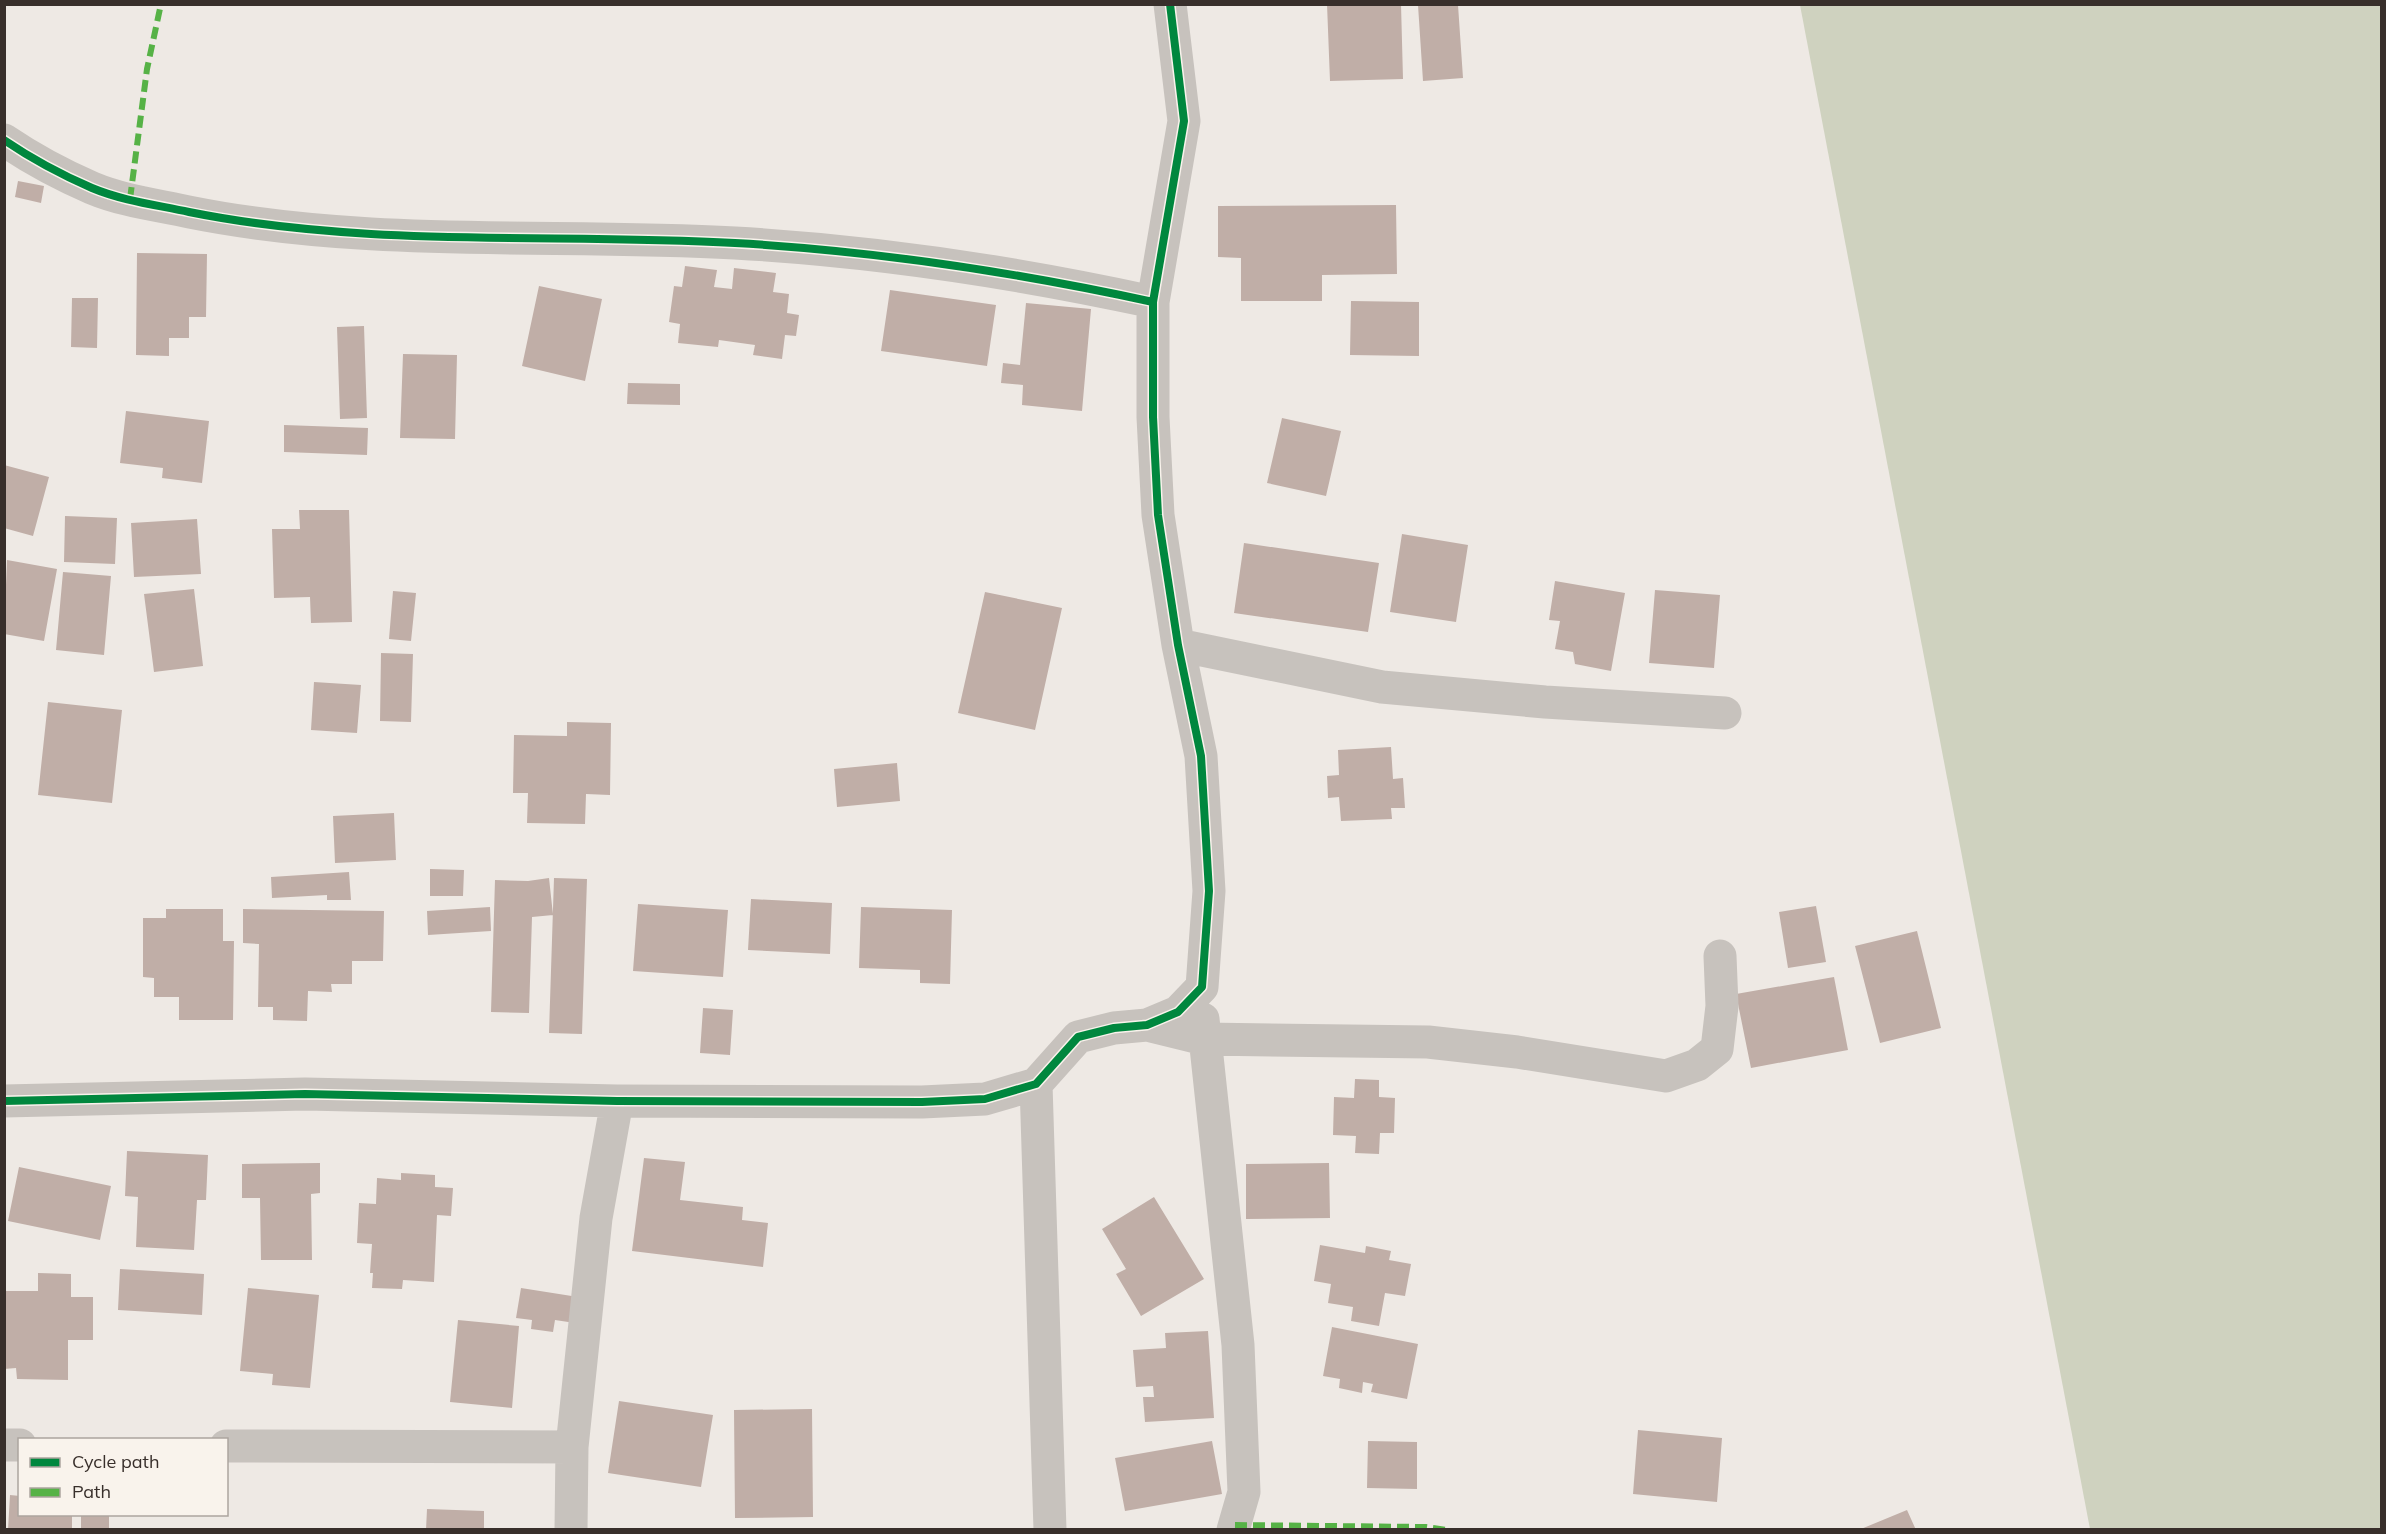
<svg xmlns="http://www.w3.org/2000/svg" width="2386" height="1534" font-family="Mulish,sans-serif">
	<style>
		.green { fill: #cfd2bf }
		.building { fill: #c0aea7 }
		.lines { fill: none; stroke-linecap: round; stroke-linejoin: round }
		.street { stroke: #c7c2bd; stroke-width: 33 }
		.quiet { stroke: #56b246; stroke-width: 6; stroke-dasharray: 12 6; stroke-linecap: butt }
		.cycleway-casing { stroke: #f9f3ec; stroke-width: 11 }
		.cycleway { stroke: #00873e; stroke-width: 8 }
	</style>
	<rect width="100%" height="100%" fill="#eee9e4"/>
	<path class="green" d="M1800 5H2381V1529H2090Z"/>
	<path class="building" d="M1327 4H1401L1403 79 1330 81Z
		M1418 5H1458L1463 78 1423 81Z
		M18 181 44 186 41 203 15 197Z
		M1396 205 1397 274 1322 275V301H1241V258L1218 257V206Z
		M137 253 207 254 206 317H189V338H169V356L136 355Z
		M685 266 717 270 714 287 732 289 734 268 776 273 773 292 789 294 787 313 799 315 796 336 785 335 782 359 753 355 755 345 719 340 718 347 678 343 680 324 669 322 674 286 682 287Z
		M539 286 602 299 585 381 522 366Z
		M890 290 996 305 987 366 881 351Z
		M72 298H98L97 348 71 347Z
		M1351 301 1419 302V356L1350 355Z
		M1026 303 1091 309 1082 411 1022 405 1023 385 1001 383 1003 363 1020 365Z
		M364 326 367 418 340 419 337 327Z
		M403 354 457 355 455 439 400 438Z
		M628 383 680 384V405L627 404Z
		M126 411 209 421 202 483 162 478 163 468 120 463Z
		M1282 418 1341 431 1326 496 1267 483Z
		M284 425 368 428 367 455 284 452Z
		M4 465 49 477 33 536 4 528Z
		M299 510H349L352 622 311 623 310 597 274 598 272 529H300Z
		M65 516 117 518 115 564 64 562Z
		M197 519 201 574 134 577 131 523Z
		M1402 534 1468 545 1456 622 1390 612Z
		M1244 543 1379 563 1368 632 1234 613Z
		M7 560 57 569 44 641 4 634Z
		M63 572 111 576 104 655 56 650Z
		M1555 581 1625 593 1611 671 1575 664 1573 652 1555 649 1560 621 1549 620Z
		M194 589 203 666 154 672 144 594Z
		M1655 590 1720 595 1714 668 1649 663Z
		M393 591 416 593 411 641 389 639Z
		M985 592 1062 608 1035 730 958 713Z
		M381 653 413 654 411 722 380 721Z
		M314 682 361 685 357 733 311 730Z
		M48 702 122 710 112 803 38 795Z
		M567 722 611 723 610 795 586 794 585 824 527 823 528 793H513L514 735 567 736Z
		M1391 747 1393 779 1403 778 1405 808H1391L1392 819 1341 821 1339 797 1328 798 1327 776 1339 775 1338 750Z
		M897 763 900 801 837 807 834 769Z
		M394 813 396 860 335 863 333 816Z
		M430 869 464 870 463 896H430Z
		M349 872 351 900H327V895L272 898 271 877Z
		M549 878 553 915 532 917 529 1013 491 1012 495 880 528 881Z
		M554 878 587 879 582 1034 549 1033Z
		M751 899 832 903 830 954 748 950Z
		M638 904 728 910 723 977 633 971Z
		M1816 906 1826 962 1788 968 1779 912Z
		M490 907 491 931 428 935 427 911Z
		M861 907 952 910 950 984 920 983V970L859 968Z
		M166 909H223V941H234L233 1020H179V997H154V978L143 977V918H166Z
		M243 909 384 911 383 961H352V984H331L332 992 308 991 307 1021 273 1020V1007H258L259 944 243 943Z
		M1917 931 1941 1028 1880 1043 1855 946Z
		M1834 977 1848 1050 1751 1068 1736 994Z
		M703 1008 733 1010 730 1055 700 1053Z
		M1355 1079 1379 1080V1097L1395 1098 1394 1133H1380L1379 1154 1355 1153 1356 1136 1333 1135 1334 1097 1354 1098Z
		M127 1151 208 1155 206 1200H197L194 1250 136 1247 138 1197 125 1196Z
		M644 1158 685 1162 680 1200 743 1207 742 1220 768 1223 763 1267 632 1251Z
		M320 1163V1193L311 1194 312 1260H261L260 1198H242V1164Z
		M1329 1163 1330 1218 1246 1219V1164Z
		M19 1167 111 1186 100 1240 8 1221Z
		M401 1173 435 1175V1187L453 1188 451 1216 437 1215 434 1282 403 1280 402 1289 372 1288 373 1273H370L372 1244 357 1243 359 1203 376 1204 377 1178 401 1180Z
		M1154 1197 1204 1279 1141 1316 1116 1274 1126 1269 1102 1229Z
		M1320 1245 1365 1253 1366 1246 1391 1251 1389 1260 1411 1264 1405 1296 1385 1293 1379 1326 1351 1321 1353 1307 1328 1303 1331 1284 1314 1281Z
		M120 1269 204 1274 202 1315 118 1310Z
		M38 1273 71 1274V1297H93V1340H68V1380L17 1379 16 1368 4 1369 5 1291H38Z
		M248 1288 319 1295 310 1388 272 1385 273 1374 240 1371Z
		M521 1288 578 1297 575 1323 555 1320 553 1332 531 1329 532 1320 516 1318Z
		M458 1320 519 1326 512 1408 450 1402Z
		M1332 1327 1418 1344 1407 1399 1371 1392 1373 1384 1363 1382 1362 1393 1339 1388 1340 1379 1323 1376Z
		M1208 1331 1214 1418 1145 1422 1143 1397H1154L1153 1386 1136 1387 1133 1350 1166 1348 1165 1333Z
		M619 1401 713 1415 701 1487 608 1473Z
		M812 1409 813 1517 735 1518 734 1410Z
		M1638 1430 1722 1438 1717 1502 1633 1494Z
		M1212 1441 1222 1494 1125 1511 1115 1458Z
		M1368 1441 1417 1442V1489L1367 1488Z
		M10 1495 20 1496V1514H72V1530H8Z
		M427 1509 484 1511V1530H426Z
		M1907 1510 1916 1530H1861V1529Z
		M81 1514H109V1530H81Z"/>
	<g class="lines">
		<path class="street" d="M4 140C32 159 62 175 92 188 123 201 157 205 189 212 368 248 553 233 735 243 876 251 1015 272 1153 302
			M1178 645 1382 687 1545 702 1725 713
			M1203 1019 1238 1345 1244 1492 1233 1530
			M1147 1025 1204 1039 1428 1042 1517 1052 1666 1076 1697 1065 1717 1049 1722 1006 1720 956
			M1036 1084 1050 1530
			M4 1101 305 1094 617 1101 922 1102 985 1099 1036 1084 1078 1037 1114 1028 1147 1025 1178 1012 1202 987 1209 891 1201 756 1178 645 1158 515 1153 417V302L1184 121 1170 4
			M4 1445H20
			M226 1446 572 1447
			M571 1530 572 1447 596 1218 617 1101"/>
		<path class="quiet" d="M130 199 147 69 161 4
			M1235 1525 1426 1527 1447 1530"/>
		<defs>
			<path id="cycleway" d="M4 140C32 159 62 175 92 188 123 201 157 205 189 212 368 248 553 233 735 243 876 251 1015 272 1153 302
				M4 1101 305 1094 617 1101 922 1102 985 1099 1036 1084 1078 1037 1114 1028 1147 1025 1178 1012 1202 987 1209 891 1201 756 1178 645 1158 515 1153 417V302L1184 121 1170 4"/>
		</defs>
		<use href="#cycleway" class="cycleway-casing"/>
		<use href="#cycleway" class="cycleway"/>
	</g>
	<rect width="2386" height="1534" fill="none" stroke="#382f2b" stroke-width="12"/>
	<rect x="18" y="1438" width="210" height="78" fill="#f9f3ec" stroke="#aca59f" stroke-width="1.5"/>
	<rect x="30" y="1458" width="30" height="9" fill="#00873e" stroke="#aca59f" stroke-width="1.5"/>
	<text x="72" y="1468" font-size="18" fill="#382f2b">Cycle path</text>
	<rect x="30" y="1488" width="30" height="9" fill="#56b246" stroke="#aca59f" stroke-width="1.5"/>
	<text x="72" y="1498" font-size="18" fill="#382f2b">Path</text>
</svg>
